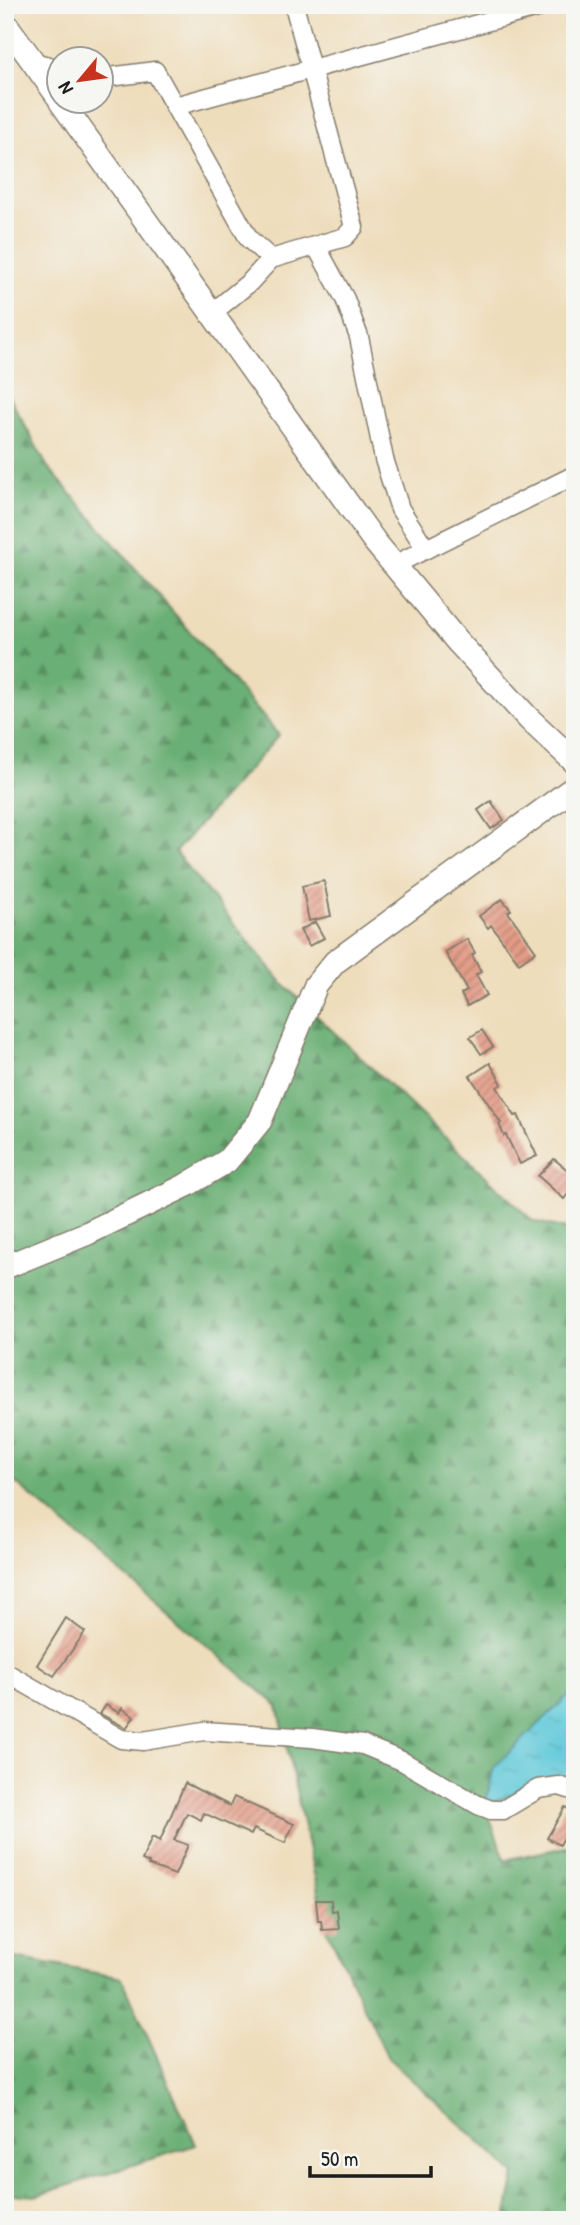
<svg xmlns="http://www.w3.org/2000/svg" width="580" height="2225" viewBox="0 0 580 2225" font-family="'Patrick Hand',sans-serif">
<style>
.forest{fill:url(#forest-firs);stroke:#436648;stroke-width:2}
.water{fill:url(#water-ripples);stroke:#3e727a;stroke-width:2}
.building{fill:url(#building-hatch)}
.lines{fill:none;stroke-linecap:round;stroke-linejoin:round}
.minor-casing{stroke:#857c6c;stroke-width:21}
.tertiary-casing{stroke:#857c6c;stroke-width:26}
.minor{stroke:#fff;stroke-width:18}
.tertiary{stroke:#fff;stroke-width:23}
</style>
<defs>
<pattern id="forest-firs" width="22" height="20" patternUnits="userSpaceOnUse" patternTransform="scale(1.75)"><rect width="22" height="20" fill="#6aaf74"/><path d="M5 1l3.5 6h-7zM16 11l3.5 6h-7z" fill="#568e5e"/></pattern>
<pattern id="water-ripples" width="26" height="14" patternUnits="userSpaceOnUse" patternTransform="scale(1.75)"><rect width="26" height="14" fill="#5fc9d9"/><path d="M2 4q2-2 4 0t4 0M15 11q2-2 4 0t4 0" fill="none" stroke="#52acba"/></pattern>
<pattern id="building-hatch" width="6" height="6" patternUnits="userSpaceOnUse" patternTransform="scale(1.75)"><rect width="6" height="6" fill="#e39b86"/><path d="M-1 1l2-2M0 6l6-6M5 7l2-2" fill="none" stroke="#b77e6d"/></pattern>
</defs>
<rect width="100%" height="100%" fill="#f6f6f2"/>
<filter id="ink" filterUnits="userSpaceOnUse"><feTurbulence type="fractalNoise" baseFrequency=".0143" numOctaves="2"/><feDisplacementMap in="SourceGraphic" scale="14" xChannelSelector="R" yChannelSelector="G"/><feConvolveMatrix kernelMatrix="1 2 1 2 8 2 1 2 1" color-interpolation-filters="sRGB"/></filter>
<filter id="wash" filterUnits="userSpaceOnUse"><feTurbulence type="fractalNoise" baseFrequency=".00686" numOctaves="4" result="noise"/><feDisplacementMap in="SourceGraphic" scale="28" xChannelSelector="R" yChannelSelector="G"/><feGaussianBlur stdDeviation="1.57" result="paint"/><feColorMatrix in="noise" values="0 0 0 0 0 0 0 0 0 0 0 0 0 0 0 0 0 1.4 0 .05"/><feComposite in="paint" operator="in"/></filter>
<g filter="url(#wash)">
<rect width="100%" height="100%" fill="#edb"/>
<g class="forest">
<path d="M5 389 47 466 279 735 175 852 283 984 533 1221 575 1231V1691L485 1805 505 1860 575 1845V2220H506L515 2174 388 2058 325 1925 278 1706 5 1474Z"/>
<path d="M5 1956 122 1978 196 2145 35 2196 5 2193Z"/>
</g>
<path class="water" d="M575 1689V1789L530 1783 509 1796 485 1805 494 1767Z"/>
<g id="blocks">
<g class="building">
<path d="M491 801 504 820 491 829 478 810Z"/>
<path d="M324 881 331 916 309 921 302 886Z"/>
<path d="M502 899 511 910 508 912 536 951 519 963 491 925 488 928 479 916Z"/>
<path d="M315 922 324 938 309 946 300 930Z"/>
<path d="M467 939 475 953 472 955 481 972 476 975 487 995 467 1006 461 994 467 991 445 952Z"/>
<path d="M482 1030 493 1047 481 1054 470 1037Z"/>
<path d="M490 1063 502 1084 497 1087 515 1116 518 1115 537 1156 520 1164 506 1135 504 1136 499 1124 501 1123 470 1076Z"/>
<path d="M554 1159 575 1176V1200L568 1194 564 1199 538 1176Z"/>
<path d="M66 1618 85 1632 54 1676 37 1665Z"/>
<path d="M106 1705 119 1713 122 1708 134 1717 126 1728 100 1714Z"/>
<path d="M185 1783 230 1806 234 1797 294 1824 285 1843 254 1829 251 1835 204 1813 201 1820 187 1813 174 1840 188 1845 175 1875 148 1865 149 1863 142 1860 152 1837 160 1841Z"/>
<path d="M565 1807 575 1812V1817L560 1845 547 1838Z"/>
<path d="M316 1900H331L332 1911 337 1910 339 1929 322 1930 321 1921H318Z"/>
</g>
</g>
</g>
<g filter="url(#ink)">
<use href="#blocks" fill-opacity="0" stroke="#857c6c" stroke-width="2"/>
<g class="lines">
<defs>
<g id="minor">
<path d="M33 62 60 69"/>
<path d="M102 78 155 71 249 239 271 259"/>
<path d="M175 106 548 5"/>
<path d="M316 246 345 299 359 337 384 459 400 509 426 549"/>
<path d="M212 313 250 282 271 259 345 237 354 227 294 5"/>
<path d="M394 565 575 475"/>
<path d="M5 1672 121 1739 143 1741 204 1731 312 1738 363 1745 402 1761 478 1805 491 1810H503L538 1789 559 1786 575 1791"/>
</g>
<g id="tertiary">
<path d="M5 23 60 99"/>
<path d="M61 102 375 542 457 641 529 719 575 762"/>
<path d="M5 1267 88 1233 185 1186 227 1161 260 1121 316 985 335 962 575 787"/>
</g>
</defs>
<use href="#minor" class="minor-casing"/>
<use href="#tertiary" class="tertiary-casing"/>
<use href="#minor" class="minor"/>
<use href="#tertiary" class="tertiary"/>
</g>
</g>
<rect width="580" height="2225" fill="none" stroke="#f6f6f2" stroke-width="28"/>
<g transform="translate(80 80) rotate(241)"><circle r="33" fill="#f6f6f2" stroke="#9f9f9c" stroke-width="2"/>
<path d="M0-5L12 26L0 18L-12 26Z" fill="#c8321e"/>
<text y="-10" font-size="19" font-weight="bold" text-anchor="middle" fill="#1c1c1c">N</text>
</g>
<path d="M310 2166v10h121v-10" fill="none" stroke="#1c1c1c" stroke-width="3.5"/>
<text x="321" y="2166" font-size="21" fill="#1c1c1c" stroke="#f6f6f2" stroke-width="5" paint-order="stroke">50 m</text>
</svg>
